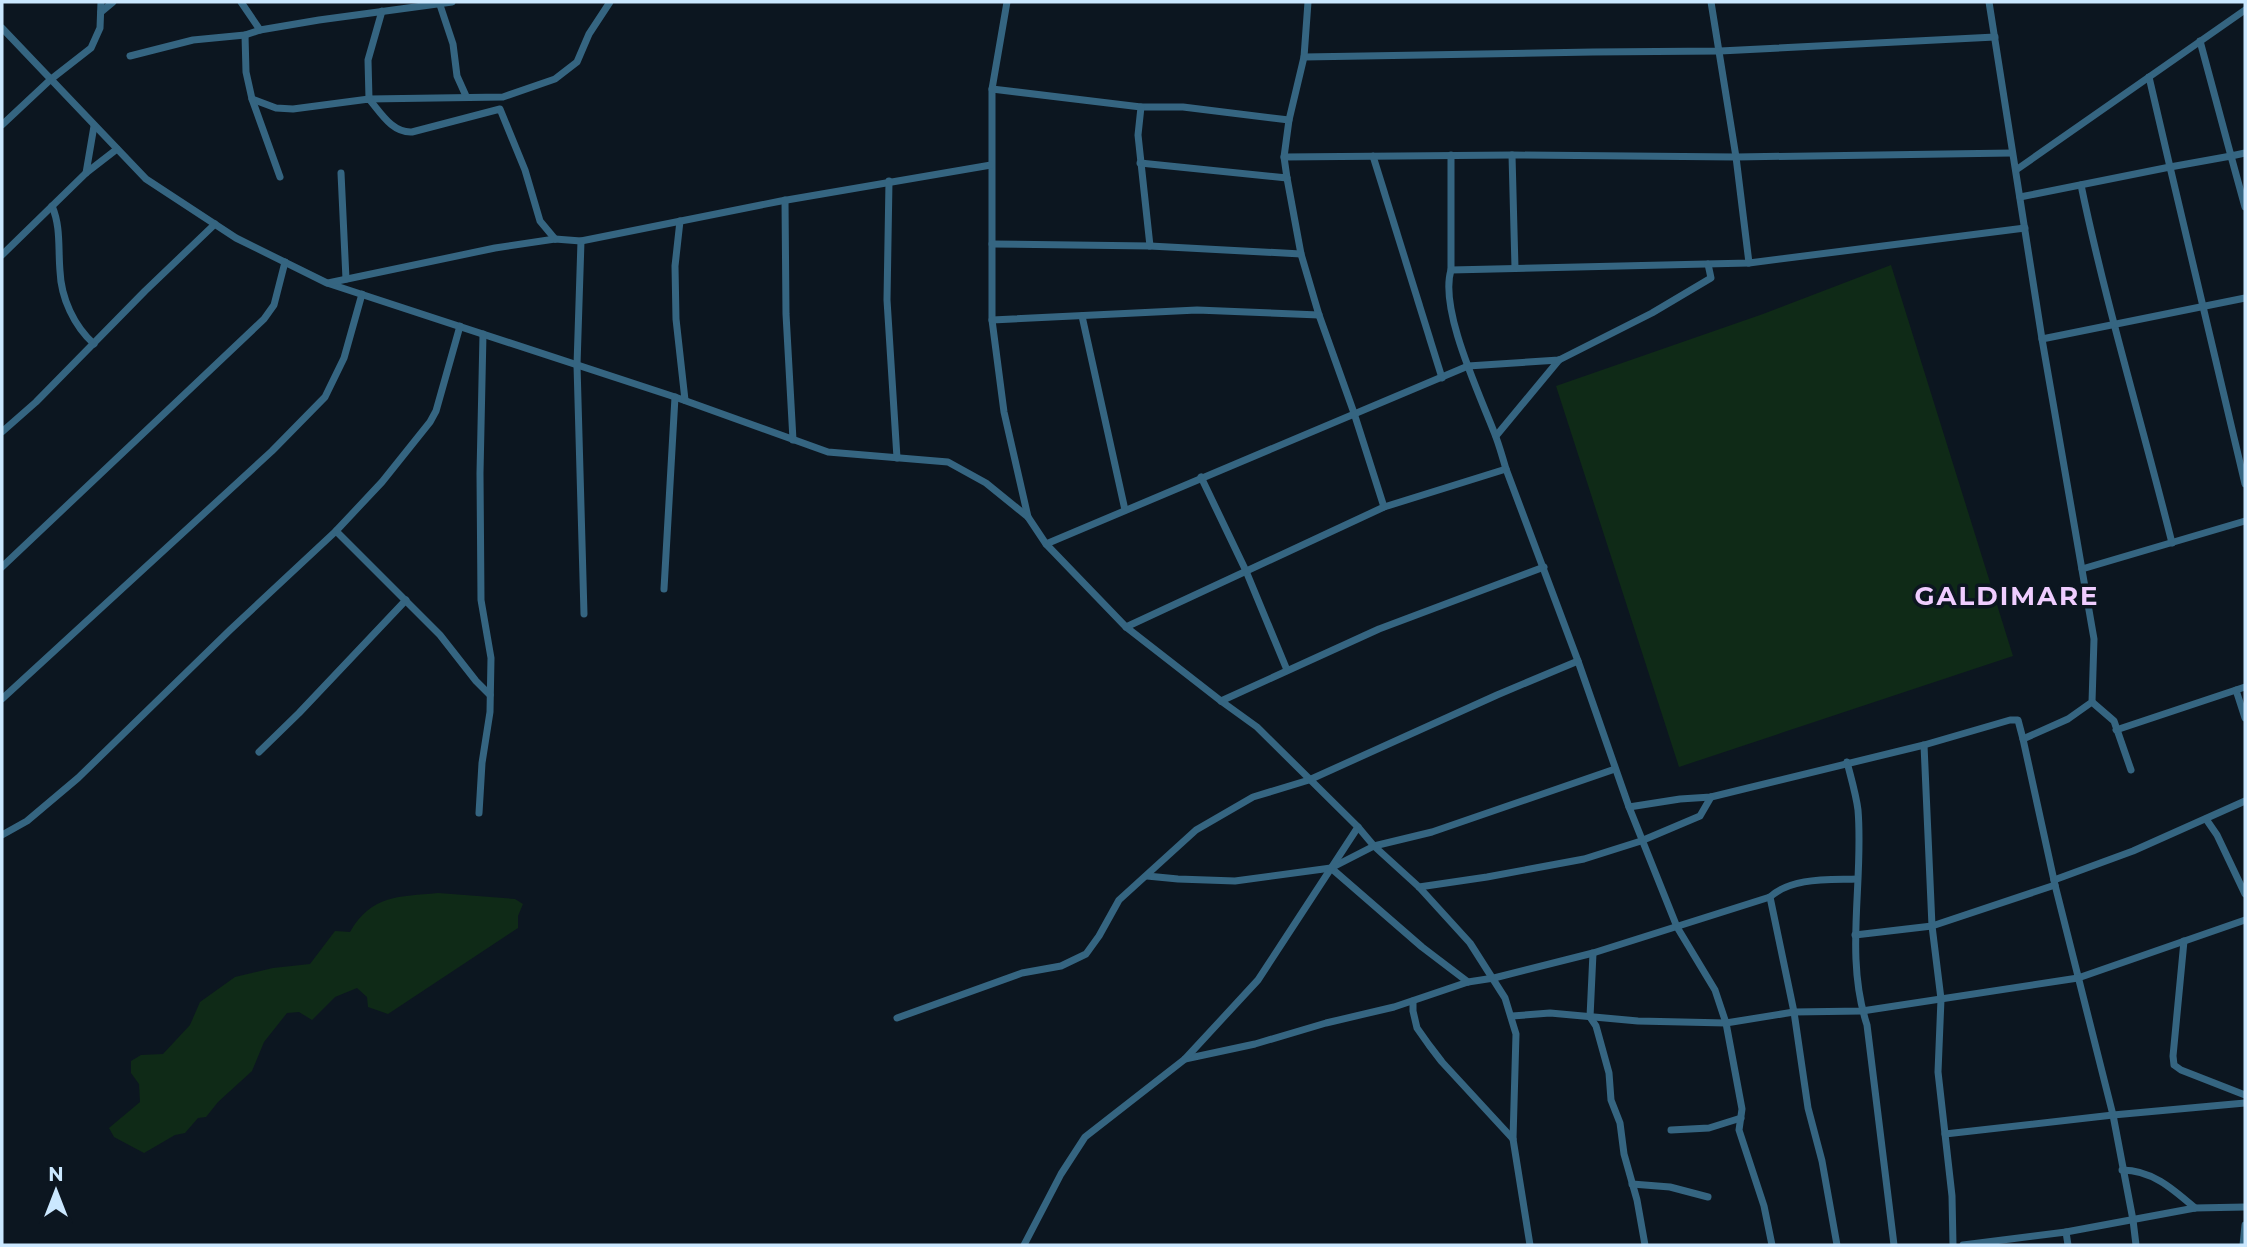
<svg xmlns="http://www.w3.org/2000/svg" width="2247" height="1247" viewBox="0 0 2247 1247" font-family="Montserrat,sans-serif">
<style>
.green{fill:#0f2a17}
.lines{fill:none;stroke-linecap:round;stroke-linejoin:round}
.minor{stroke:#356581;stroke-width:7}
.labels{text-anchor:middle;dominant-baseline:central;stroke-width:7;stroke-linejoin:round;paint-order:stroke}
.district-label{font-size:26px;font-weight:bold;letter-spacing:2px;fill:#f0cdff;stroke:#0c1620}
</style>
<rect width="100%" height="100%" fill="#0c1620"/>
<g class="green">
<path d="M1891 265 2013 656 1679 767 1556 386 1763 314Z"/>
<path d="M438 893 515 899 523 904 518 916V928L388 1014 368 1007 367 997 357 988 335 997 312 1020 299 1012 287 1013 264 1042 252 1071 218 1102 206 1117 198 1118 185 1133 175 1135 144 1153 114 1137 109 1128 140 1102 139 1084 131 1073V1061L141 1055 163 1054 190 1025 200 1002 235 977 273 968 310 964 335 931 350 932C372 894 399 897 438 893Z"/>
</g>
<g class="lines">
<g class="minor">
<path d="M241 2 260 30"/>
<path d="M439 2 453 44 457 76 466 96"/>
<path d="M1007 2 992 89V320L1004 412 1028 517"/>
<path d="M1308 2 1304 57 1289 120 1284 157 1287 178 1301 254 1319 315 1354 413 1384 507"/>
<path d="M1711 2 1736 157 1749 263"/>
<path d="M1989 2 2042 339 2094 639 2092 702 2068 719 2023 739 2055 885 2113 1115 2133 1220 2136 1245"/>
<path d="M382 11 368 60 369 99 503 97 555 79 577 62 589 34 610 2"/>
<path d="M101 12 113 2"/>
<path d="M2 28 146 179 236 238 327 283 675 397 828 452 948 462 986 483 1028 517 1046 544 1126 627 1221 701 1257 727 1358 827 1374 846 1419 887 1470 943 1505 998 1516 1034 1513 1139 1530 1245"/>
<path d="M245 35 246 72 252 99 276 108 293 109 369 99C381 113 392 133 412 132L500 109 525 170 540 221 555 239"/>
<path d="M2200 41 2231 156 2245 153"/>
<path d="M130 56 193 40 245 35 260 30 319 20 452 2"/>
<path d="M1304 57 1593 52 1720 51 1995 37"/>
<path d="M2149 77 2170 167 2231 156 2245 207"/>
<path d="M992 89 1141 107H1183L1289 120"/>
<path d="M252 99 280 177"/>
<path d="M1141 107 1138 135 1150 246"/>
<path d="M2 125 50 80 91 48 100 28 101 2"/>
<path d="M1451 155V270C1439 309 1479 393 1494 432 1499 444 1502 456 1506 469L1578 661 1629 807 1680 799 1711 797 1924 745 2010 720H2018L2023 739"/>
<path d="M1512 155 1515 268"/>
<path d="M1373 156 1442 378"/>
<path d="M1284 157 1512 155 1736 157 2012 153"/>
<path d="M1140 163 1287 178"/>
<path d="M2016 170 2245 10"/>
<path d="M86 173 94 126"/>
<path d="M341 173 346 279"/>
<path d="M889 181 887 300 897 458"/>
<path d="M2081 185C2106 305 2142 423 2172 543"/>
<path d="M2020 197 2170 167 2245 484"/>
<path d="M785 200 786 314 793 440"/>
<path d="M52 206C61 227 58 248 60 271 61 298 74 326 94 344"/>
<path d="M680 221 675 266 676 319 685 400"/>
<path d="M581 241 577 365 584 614"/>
<path d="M992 244 1150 246 1301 254"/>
<path d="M2 255 86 173 117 149"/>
<path d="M1451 270 1749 263 2025 228"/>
<path d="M328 283 495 248 555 239 581 241 781 201 991 165"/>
<path d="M1082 316 1125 510"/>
<path d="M992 320 1197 310 1319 315"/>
<path d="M2042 339 2245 298"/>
<path d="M2 432 36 402 145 291 215 224"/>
<path d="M1496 436 1559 360"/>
<path d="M1201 477 1246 571 1287 670"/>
<path d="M336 531 440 635 476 681 490 695"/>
<path d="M1046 544 1468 366 1559 360 1652 313 1711 278 1708 264"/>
<path d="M2 567 264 319 274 305 285 262"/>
<path d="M2082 569 2245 521"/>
<path d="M664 589 675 397"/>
<path d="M1126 627 1384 507 1506 469"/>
<path d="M2236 690 2245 718"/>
<path d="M2 699 272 451 325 397 344 358 362 294"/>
<path d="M1221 701 1379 629 1544 567"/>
<path d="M2092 702 2114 721 2131 770"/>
<path d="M2116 730 2245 687"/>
<path d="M1924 745 1932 926 1941 999 1938 1072 1952 1196 1953 1245"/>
<path d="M259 752 299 713 406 600"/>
<path d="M1847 762C1851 778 1856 794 1858 810 1864 882 1844 955 1867 1025L1894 1245"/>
<path d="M1629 807 1677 927 1715 990 1726 1023 1742 1109 1739 1130 1764 1206 1772 1245"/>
<path d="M479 813 482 763 490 712 491 658 481 600 480 473 483 334"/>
<path d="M2206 819 2217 835 2245 894"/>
<path d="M2 835 27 821 78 778 230 630 336 531 382 482 430 422 436 411 460 326"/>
<path d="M1331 868 1422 947 1468 982"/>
<path d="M1147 876 1178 879 1235 881 1331 868 1374 846 1432 832 1615 769"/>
<path d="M2054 880 2133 851 2245 801"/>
<path d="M1419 887 1487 877 1584 859 1641 841 1700 816 1711 797"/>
<path d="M1770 897 1794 1012 1808 1108 1822 1161 1837 1245"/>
<path d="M1855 935 1932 926 2055 885"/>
<path d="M2184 941 2173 1056 2174 1065 2181 1070 2245 1095"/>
<path d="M1593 953 1590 1017 1596 1026 1609 1073 1611 1100 1620 1123 1624 1154 1637 1200 1645 1245"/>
<path d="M1413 1001V1011L1417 1028 1429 1045 1442 1062 1513 1139"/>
<path d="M1512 1016 1550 1013 1638 1021 1726 1023 1794 1012 1862 1011 2078 978 2245 920"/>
<path d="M897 1018 1022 973 1061 966 1086 954 1099 936 1119 900 1196 830 1253 797 1309 780 1497 695 1578 661"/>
<path d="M1185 1059 1255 1044 1326 1023 1394 1007 1468 982 1494 978 1593 953 1770 897C1792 877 1829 880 1857 879"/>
<path d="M1671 1130 1709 1128 1741 1118"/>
<path d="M1945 1134 2113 1115 2245 1103"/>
<path d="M2122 1170C2152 1170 2173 1189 2195 1208"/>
<path d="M1632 1184 1670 1187 1708 1197"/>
<path d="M2066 1232 2068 1245"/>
<path d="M1024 1245 1061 1174 1085 1137 1185 1059 1258 980 1358 827"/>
<path d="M1963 1245 2066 1232 2195 1208 2245 1207"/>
<path d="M2243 1245 2245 1225"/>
</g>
</g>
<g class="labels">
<g class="district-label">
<text x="2007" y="596">GALDIMARE</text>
</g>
</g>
<rect width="2247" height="1247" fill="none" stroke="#cbe8ff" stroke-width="7"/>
<g transform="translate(56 1191)" stroke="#0c1620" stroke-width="5" paint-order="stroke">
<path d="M0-5L12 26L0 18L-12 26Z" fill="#cbe8ff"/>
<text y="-10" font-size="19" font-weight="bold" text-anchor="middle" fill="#cbe8ff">N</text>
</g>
</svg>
